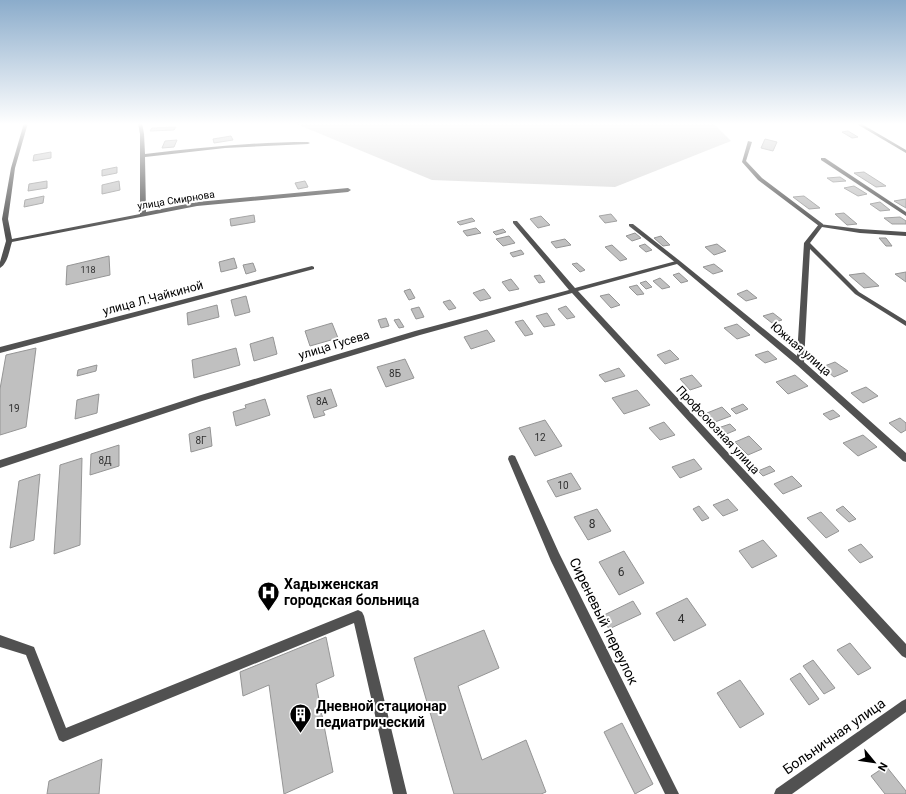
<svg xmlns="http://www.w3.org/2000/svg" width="906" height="794" viewBox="0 0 906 794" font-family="Roboto,sans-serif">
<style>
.green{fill:#d8d8d8}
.building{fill:#c0c0c0;stroke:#959595}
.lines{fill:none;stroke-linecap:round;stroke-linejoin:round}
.service{fill:#515151;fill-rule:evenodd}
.minor{fill:#515151;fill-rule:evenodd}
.labels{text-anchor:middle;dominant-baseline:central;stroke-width:4;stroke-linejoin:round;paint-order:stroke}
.far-number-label{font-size:9px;fill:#303030}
.far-street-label{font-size:10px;fill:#000;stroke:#fff}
.number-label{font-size:10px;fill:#303030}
.street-label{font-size:12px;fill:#000;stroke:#fff}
.near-number-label{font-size:12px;fill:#303030}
.near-poi-label{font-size:14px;font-weight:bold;fill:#000;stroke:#fff;text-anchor:start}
.near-street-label{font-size:14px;fill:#000;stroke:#fff}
</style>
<rect width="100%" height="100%" fill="#fff"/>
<path class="green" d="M294 123H713L731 141 615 187 432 180Z"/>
<g class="building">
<path d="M176 127 174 130 150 131 152 128Z"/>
<path d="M848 131 858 137 852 138 842 132Z"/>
<path d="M231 136 233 140 214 143 213 139Z"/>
<path d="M765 139 777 142 773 151 761 148Z"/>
<path d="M177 140 174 147 162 148 165 141Z"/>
<path d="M51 152V158L33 161 34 155Z"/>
<path d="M117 167V173L102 176V170Z"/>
<path d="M864 172 886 186 876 187 854 173Z"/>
<path d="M840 177 846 181 833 182 827 178Z"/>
<path d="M47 181V188L28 191 29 184Z"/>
<path d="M119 181 120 190 102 194V185Z"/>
<path d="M305 181 308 187 298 189 295 183Z"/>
<path d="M854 186 867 194 858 196 844 188Z"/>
<path d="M44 196 43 203 24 207 25 200Z"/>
<path d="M804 196 820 208 809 209 793 197Z"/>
<path d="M906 199V208L894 201Z"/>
<path d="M880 202 890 210 880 211 870 204Z"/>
<path d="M844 213 857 224 847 225 835 214Z"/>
<path d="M611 214 617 221 605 223 599 216Z"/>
<path d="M254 215 255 222 231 226 230 219Z"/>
<path d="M541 216 550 225 538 228 530 219Z"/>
<path d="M900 217 906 221V224H892L884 218Z"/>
<path d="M472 218 475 221 460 225 457 222Z"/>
<path d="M476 228 481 233 467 236 463 231Z"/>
<path d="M503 229 506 232 496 235 493 232Z"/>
<path d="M635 233 641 238 632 241 626 236Z"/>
<path d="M509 236 515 243 503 246 496 239Z"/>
<path d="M661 236 670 245 663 246 654 238Z"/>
<path d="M879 238H886L892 246H886Z"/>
<path d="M565 239 571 245 556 248 551 242Z"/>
<path d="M645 244 652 250 646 252 639 246Z"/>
<path d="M717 244 726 251 714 255 705 247Z"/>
<path d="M612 245 627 259 620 261 605 247Z"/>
<path d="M521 250 524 254 513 257 510 253Z"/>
<path d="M109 256 110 275 66 285 67 266Z"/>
<path d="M234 258 237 268 221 272 219 262Z"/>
<path d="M253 263 256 271 246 274 243 265Z"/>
<path d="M577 263 585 270 580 272 572 264Z"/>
<path d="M714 264 723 271 713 274 703 267Z"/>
<path d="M906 272V282L895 274Z"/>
<path d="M679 273 688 281 681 283 673 275Z"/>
<path d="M864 273 879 286 864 288 849 275Z"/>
<path d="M540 275 545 282 539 283 534 276Z"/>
<path d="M660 278 670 287 662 289 653 281Z"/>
<path d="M511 279 519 289 509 291 502 282Z"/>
<path d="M646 281 652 287 646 289 640 283Z"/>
<path d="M637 285 644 294 637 295 629 287Z"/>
<path d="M410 289 415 298 409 300 404 291Z"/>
<path d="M484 289 491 298 480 301 473 293Z"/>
<path d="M747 290 757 298 746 301 737 294Z"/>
<path d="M609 294 620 305 611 308 600 296Z"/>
<path d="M246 296 250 312 235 316 231 300Z"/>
<path d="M450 300 456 308 449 310 443 302Z"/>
<path d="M217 305 219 317 188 325 187 313Z"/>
<path d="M566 306 575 317 567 319 558 309Z"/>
<path d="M419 307 424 317 416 319 411 309Z"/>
<path d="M547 313 555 325 544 327 536 316Z"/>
<path d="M773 313 782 320 772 323 763 316Z"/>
<path d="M386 318 389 326 381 328 378 320Z"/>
<path d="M399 319 404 327 399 328 394 320Z"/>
<path d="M523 320 533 334 525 336 515 322Z"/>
<path d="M332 323 338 338 310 346 305 331Z"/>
<path d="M737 324 750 335 737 339 724 328Z"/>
<path d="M487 330 495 341 471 349 464 337Z"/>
<path d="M273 337 277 354 254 361 250 344Z"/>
<path d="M36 348 26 427 0 435V389L6 355Z"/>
<path d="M236 348 240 365 194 378 192 360Z"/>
<path d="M670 350 679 359 665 364 657 355Z"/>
<path d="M768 351 777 359 765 363 755 355Z"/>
<path d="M405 359 414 378 386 387 377 367Z"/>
<path d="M835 362 848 371 834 377 822 367Z"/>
<path d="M97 365 96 371 77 376 78 370Z"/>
<path d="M619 368 625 376 605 382 599 375Z"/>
<path d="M692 375 702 386 690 390 680 379Z"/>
<path d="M795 375 808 386 788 394 776 382Z"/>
<path d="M866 387 878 396 863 403 851 393Z"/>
<path d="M331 389 337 406 323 411 325 415 314 418 307 396Z"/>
<path d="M637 390 650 405 624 414 612 398Z"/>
<path d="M99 394 97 413 75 419 77 400Z"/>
<path d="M265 399 270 415 236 426 233 412 246 408 245 405Z"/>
<path d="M743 404 748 409 736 414 731 409Z"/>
<path d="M722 407 731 416 715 422 707 413Z"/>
<path d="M833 410 840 416 830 420 823 414Z"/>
<path d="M900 418 906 423V430L901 433 889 423Z"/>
<path d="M545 420 562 446 535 456 519 428Z"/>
<path d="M664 422 675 435 660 440 649 428Z"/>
<path d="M730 424 736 430 724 435 718 428Z"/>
<path d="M210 427 212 446 191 452 189 434Z"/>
<path d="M863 435 877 447 858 456 843 443Z"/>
<path d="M749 436 762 449 748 455 735 442Z"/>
<path d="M119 445V466L90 475 91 454Z"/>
<path d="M82 458 80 545 54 554 60 465Z"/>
<path d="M694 459 702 469 680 478 672 467Z"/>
<path d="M770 466 775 471 763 476 758 471Z"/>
<path d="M571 473 581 489 556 497 547 481Z"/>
<path d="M40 474 34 540 10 548 19 481Z"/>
<path d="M792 476 802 486 783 494 774 484Z"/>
<path d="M728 499 738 510 723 516 713 505Z"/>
<path d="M699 506 709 518 702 521 693 509Z"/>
<path d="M843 506 856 519 849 522 836 510Z"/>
<path d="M597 509 611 531 588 540 574 517Z"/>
<path d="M821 512 839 531 826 538 807 518Z"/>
<path d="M763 540 777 556 752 568 739 551Z"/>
<path d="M861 544 873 557 860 563 848 550Z"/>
<path d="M624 551 644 583 619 595 599 562Z"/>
<path d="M687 598 706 625 674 641 656 613Z"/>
<path d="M633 601 641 614 609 629 602 616Z"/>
<path d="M484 630 499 668 458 686 482 760 526 740 546 792 541 794H454L414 658Z"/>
<path d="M326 637 334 676 316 684 333 772 284 794 269 685 243 696 240 672Z"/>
<path d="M850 643 871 668 858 675 837 650Z"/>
<path d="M813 660 835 688 824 694 803 666Z"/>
<path d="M800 673 819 699 809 705 790 679Z"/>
<path d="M740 680 764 714 740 728 717 693Z"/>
<path d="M622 723 653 784 635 794 604 732Z"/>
<path d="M102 759 99 794H47L49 781Z"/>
<path d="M886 766 906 791V794H885L871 776Z"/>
</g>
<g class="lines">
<g class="service">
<path d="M748 141 752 142 746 161 762 178 823 224V226H819L758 180 742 162Z"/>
<path d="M629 224H633L680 261V263H676L629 226Z"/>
<path d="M358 610 362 612 364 616 407 794H393L354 623 63 742 59 740 26 655 0 647V635L34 647 66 728Z"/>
</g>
<g class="minor">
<path d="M24 123H28L15 168 8 219 12 239 140 214V134L138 123H142L144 134 145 154C199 148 253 142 308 142L310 143 308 144 225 148 145 157 146 212 197 202 348 188 351 190 348 192 197 206 12 242C9 251 8 263 0 268V262L6 241 2 219 11 168Z"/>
<path d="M855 123H860L906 150V153Z"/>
<path d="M821 158H825L906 212V216L821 160Z"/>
<path d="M513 221H517L575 288 676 261H680L797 356 804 243 819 224 860 229 906 232V236L860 233 822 227 810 243 859 292 906 321V326L855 294 810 249 804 362 906 453V462L903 461 797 365 677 264 578 291 906 644V658L902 656 572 293 420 335 202 401 0 468V460L201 395 415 331 569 290 513 223Z"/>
<path d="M312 266 314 267V269L0 353V347Z"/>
<path d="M512 455 515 456 559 553 679 794H665L551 561 508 459 509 456Z"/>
<path d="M906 699V712L792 794H774L776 789 902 701Z"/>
</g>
</g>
<linearGradient id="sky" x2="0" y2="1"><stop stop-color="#8baccb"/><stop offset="0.53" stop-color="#fff"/><stop offset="1" stop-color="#fff" stop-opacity="0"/></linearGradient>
<rect width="906" height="234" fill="url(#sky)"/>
<defs>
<symbol id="hospital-pin" viewBox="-11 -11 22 30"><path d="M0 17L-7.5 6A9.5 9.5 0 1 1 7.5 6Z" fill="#000" stroke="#fff"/><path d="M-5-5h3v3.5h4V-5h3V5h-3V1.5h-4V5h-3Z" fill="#fff"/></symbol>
<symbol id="building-pin" viewBox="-11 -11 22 30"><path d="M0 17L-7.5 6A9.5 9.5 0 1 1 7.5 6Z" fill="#000" stroke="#fff"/><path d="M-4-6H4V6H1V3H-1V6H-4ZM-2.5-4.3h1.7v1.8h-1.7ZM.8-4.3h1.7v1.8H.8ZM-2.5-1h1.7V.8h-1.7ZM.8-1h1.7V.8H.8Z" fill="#fff"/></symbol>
</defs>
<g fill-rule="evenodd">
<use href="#hospital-pin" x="256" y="580" width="25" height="34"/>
<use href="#building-pin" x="288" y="702" width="25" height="34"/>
</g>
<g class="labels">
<g class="far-number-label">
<text x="88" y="270">118</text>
</g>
<g class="far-street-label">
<text transform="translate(176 200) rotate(-9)">улица Смирнова</text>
</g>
<g class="number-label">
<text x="395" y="373">8Б</text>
<text x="322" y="401">8А</text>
<text x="14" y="408">19</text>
<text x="540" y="437">12</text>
<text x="201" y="440">8Г</text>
<text x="105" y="460">8Д</text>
<text x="563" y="485">10</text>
</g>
<g class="street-label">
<text transform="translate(153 298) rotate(-15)">улица Л.Чайкиной</text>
<text transform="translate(334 345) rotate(-17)">улица Гусева</text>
<text transform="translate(801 349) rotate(41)">Южная улица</text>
<text transform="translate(718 430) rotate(47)">Профсоюзная улица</text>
</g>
<g class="near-number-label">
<text x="592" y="524">8</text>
<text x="621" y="572">6</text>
<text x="681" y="619">4</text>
</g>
<g class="near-poi-label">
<text x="284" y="584">Хадыженская<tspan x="284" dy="16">городская больница</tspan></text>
<text x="316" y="706">Дневной стационар<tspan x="316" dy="16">педиатрический</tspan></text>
</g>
<g class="near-street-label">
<text transform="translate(604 621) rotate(64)">Сиреневый переулок</text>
<text transform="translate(834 736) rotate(-35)">Больничная улица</text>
</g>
</g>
<g transform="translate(874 762) rotate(119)" stroke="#ffffff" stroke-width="3" paint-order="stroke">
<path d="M0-3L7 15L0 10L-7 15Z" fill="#000000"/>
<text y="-6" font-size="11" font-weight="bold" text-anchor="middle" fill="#000000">N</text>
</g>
</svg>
